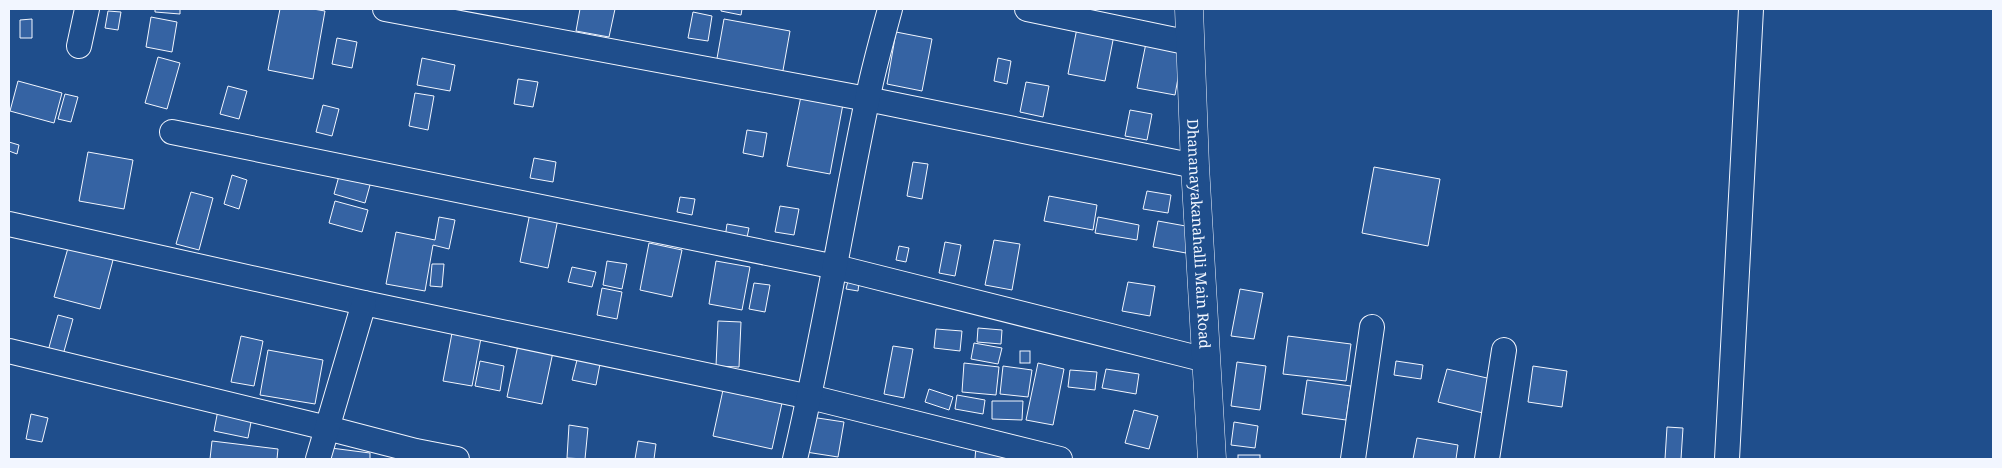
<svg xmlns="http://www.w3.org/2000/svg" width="2002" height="468" viewBox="0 0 2002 468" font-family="'Noto Serif',serif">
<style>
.building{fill:#3563a3;stroke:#f2f6ff}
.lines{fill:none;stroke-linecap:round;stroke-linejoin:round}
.street-casing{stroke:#f2f6ff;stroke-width:26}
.secondary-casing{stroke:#f2f6ff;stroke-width:29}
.street{stroke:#1f4e8c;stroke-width:24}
.secondary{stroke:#1f4e8c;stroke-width:28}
.labels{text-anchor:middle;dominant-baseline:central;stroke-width:4;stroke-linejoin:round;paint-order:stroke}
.street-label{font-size:15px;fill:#f2f6ff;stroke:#1f4e8c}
</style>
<rect width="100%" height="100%" fill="#1f4e8c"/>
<g class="building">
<path d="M155 9H180V14L155 12Z"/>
<path d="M280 9H313L325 11 313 79 268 70Z"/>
<path d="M580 9H615L609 37 576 31Z"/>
<path d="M721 9H742L741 15 721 11Z"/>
<path d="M108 11 121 12 118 30 105 28Z"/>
<path d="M693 12 712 16 708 41 688 38Z"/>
<path d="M151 17 177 22 172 52 146 47Z"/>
<path d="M32 19V38H20V20Z"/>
<path d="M724 19 790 31 782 76 716 64Z"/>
<path d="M1078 23 1115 30 1105 81 1068 74Z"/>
<path d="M896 32 932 39 922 91 887 84Z"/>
<path d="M337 38 357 42 352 68 332 64Z"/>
<path d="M1146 43 1183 50 1175 95 1137 88Z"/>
<path d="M158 57 180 63 167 109 145 103Z"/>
<path d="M422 58 455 65 450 91 417 85Z"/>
<path d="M998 58 1011 61 1007 84 994 81Z"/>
<path d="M518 79 538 82 533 107 514 104Z"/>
<path d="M18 81 62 93 54 123 10 111Z"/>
<path d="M1026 82 1049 86 1043 117 1020 112Z"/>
<path d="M228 86 247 91 239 119 220 114Z"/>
<path d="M415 93 434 96 428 130 409 126Z"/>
<path d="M65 94 78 97 71 122 58 119Z"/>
<path d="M801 96 843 104 830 174 787 166Z"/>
<path d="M323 105 339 109 332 136 316 132Z"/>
<path d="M1130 110 1152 114 1147 140 1125 136Z"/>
<path d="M747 130 767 133 763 157 743 153Z"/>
<path d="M9 142 19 145 17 154 9 151Z"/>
<path d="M88 152 133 160 124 209 79 201Z"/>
<path d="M534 158 556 162 553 182 530 178Z"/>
<path d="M913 162 928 164 922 199 907 196Z"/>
<path d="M1374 167 1440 179 1428 246 1362 233Z"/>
<path d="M232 175 247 180 239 209 224 204Z"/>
<path d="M339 176 370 185 365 203 334 194Z"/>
<path d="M1147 191 1171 195 1168 213 1143 209Z"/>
<path d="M191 192 213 198 199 250 176 244Z"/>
<path d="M1049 196 1097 205 1093 230 1044 221Z"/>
<path d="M680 197 695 199 692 215 677 212Z"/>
<path d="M335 201 368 210 362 232 329 223Z"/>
<path d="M780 206 799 209 794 235 775 232Z"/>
<path d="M530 213 558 219 548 268 520 262Z"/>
<path d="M439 217 455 220 449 249 433 245 425 291 386 284 396 232 435 240Z"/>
<path d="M1098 217 1139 225 1137 240 1095 233Z"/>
<path d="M1158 221 1191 227 1186 253 1153 247Z"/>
<path d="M727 224 749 228 746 242 725 238Z"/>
<path d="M994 240 1020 244 1012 290 985 285Z"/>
<path d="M945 242 961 245 955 276 939 273Z"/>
<path d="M649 243 682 250 672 297 640 290Z"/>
<path d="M899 246 909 248 906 262 896 260Z"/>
<path d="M68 248 113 260 100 309 54 297Z"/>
<path d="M607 261 627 264 622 289 603 285Z"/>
<path d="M716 261 750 267 742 310 709 304Z"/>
<path d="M432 264H444L442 287 430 286Z"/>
<path d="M572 267 596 272 592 287 568 282Z"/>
<path d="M848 281 859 283 858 291 846 289Z"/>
<path d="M1128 282 1155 286 1150 316 1122 311Z"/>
<path d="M754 283 770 285 765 312 749 309Z"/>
<path d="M602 288 622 292 617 319 597 315Z"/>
<path d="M1240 289 1263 293 1254 339 1231 336Z"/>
<path d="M58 315 73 319 63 355 48 351Z"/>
<path d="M718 321 741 322 739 367 716 366Z"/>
<path d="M978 328 1002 330 1001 344 977 342Z"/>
<path d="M936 329 962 331 960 351 934 348Z"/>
<path d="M452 333 481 338 472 386 443 381Z"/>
<path d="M241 336 263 341 254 386 231 382Z"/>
<path d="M1288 336 1351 344 1346 381 1283 374Z"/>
<path d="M974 343 1002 348 998 364 971 359Z"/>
<path d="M518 345 553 352 542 404 507 397Z"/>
<path d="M893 346 913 349 904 398 884 394Z"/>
<path d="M268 350 323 360 315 404 260 395Z"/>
<rect x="1020" y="351" width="10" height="12"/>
<path d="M577 360 600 364 596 385 572 380Z"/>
<path d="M480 361 504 366 500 391 475 386Z"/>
<path d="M1396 361 1423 365 1421 379 1394 375Z"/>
<path d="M1237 362 1266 366 1260 410 1231 406Z"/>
<path d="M964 363 999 367 996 395 962 392Z"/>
<path d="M1038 363 1064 369 1053 425 1026 420Z"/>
<path d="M1003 366 1032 370 1028 397 1000 394Z"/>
<path d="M1533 366 1567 371 1562 407 1528 402Z"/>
<path d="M1106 369 1139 374 1136 394 1102 388Z"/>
<path d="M1447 369 1496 380 1487 414 1438 402Z"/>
<path d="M1070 370 1097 372 1095 390 1068 387Z"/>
<path d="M1307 380 1351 386 1346 420 1302 414Z"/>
<path d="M929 389 953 397 949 410 925 402Z"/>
<path d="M723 390 782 403 772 449 713 436Z"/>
<path d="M957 395 985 400 983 414 955 409Z"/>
<path d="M992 401H1023L1022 420 992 419Z"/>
<path d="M218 410 252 417 248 438 214 431Z"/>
<path d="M1134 410 1158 416 1149 449 1125 443Z"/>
<path d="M31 414 48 418 42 442 26 439Z"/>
<path d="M811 417 844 422 838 457 806 452Z"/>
<path d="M1234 422 1258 426 1255 448 1231 445Z"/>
<path d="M569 425 588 428 585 459 567 458Z"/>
<path d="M1667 427 1683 428 1681 459H1665Z"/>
<path d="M1417 438 1458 445 1456 459H1413Z"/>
<path d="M212 441 278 449 277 459H210Z"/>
<path d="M638 441 656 444 654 459H635Z"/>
<path d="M976 446 1005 452 1004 459H975Z"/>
<path d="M331 448 370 453V459H329Z"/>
<rect x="1238" y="455" width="22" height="4"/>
</g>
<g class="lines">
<defs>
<g id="street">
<path d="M385 9 867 99 1195 166"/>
<path d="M1027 9 1190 43"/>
<path d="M79 46 87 9"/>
<path d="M172 132 836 267 1206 360"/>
<path d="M9 224 364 303 810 397 1060 459"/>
<path d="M9 351 327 428 416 451 457 459"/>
<path d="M318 459 364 303"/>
<path d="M795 459C823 341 842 220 867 101 873 70 882 39 890 9"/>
<path d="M1353 459 1372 327"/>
<path d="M1487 459 1504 350"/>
<path d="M1727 459 1751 9"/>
</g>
<g id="secondary">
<path id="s1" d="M1189 9 1195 166 1212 459"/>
</g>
</defs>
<use href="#street" class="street-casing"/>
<use href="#secondary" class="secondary-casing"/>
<use href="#street" class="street"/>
<use href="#secondary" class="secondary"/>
</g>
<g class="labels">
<g class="street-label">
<text stroke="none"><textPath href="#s1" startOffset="225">Dhananayakanahalli Main Road</textPath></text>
</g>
</g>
<rect width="2002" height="468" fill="none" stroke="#f2f6ff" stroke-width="20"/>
</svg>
